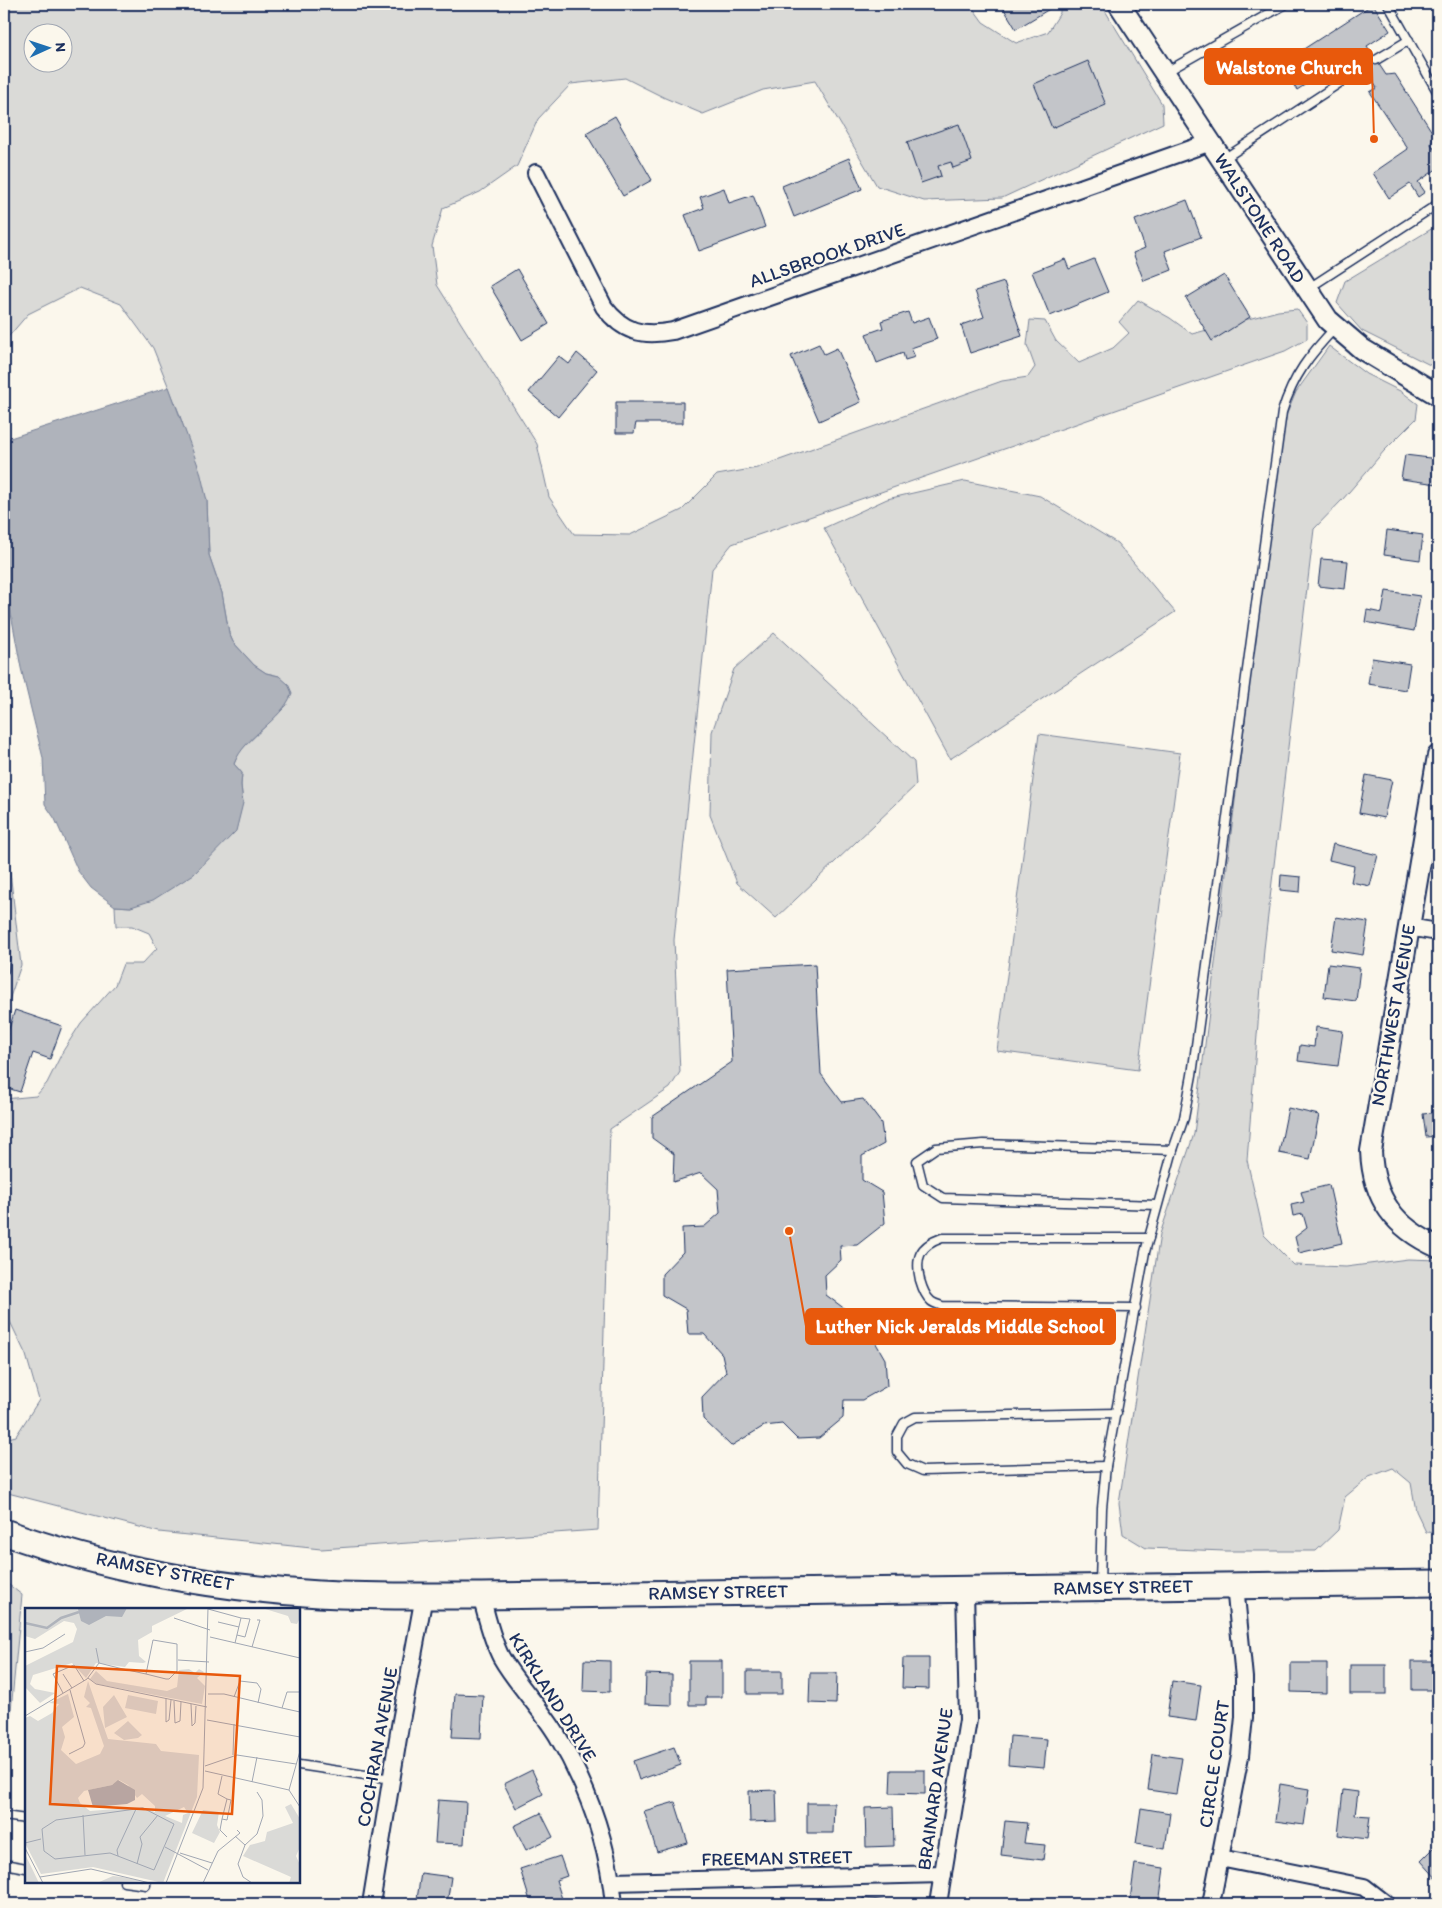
<svg xmlns="http://www.w3.org/2000/svg" width="1442" height="1908" viewBox="0 0 1442 1908" font-family="Itim,sans-serif">
<style>
.green{fill:#dadad7;stroke:#7a849a;fill-rule:evenodd}
.water{fill:#afb3bb;stroke:#747e96}
.building{fill:#c3c5c9;stroke:#1b2f5e}
.lines{fill:none;stroke-linecap:round;stroke-linejoin:round}
.service-casing{stroke:#1b2f5e;stroke-width:11}
.minor-casing{stroke:#1b2f5e;stroke-width:20}
.tertiary-casing{stroke:#1b2f5e;stroke-width:24}
.primary-casing{stroke:#1b2f5e;stroke-width:29}
.service{stroke:#fbf7ec;stroke-width:8}
.minor{stroke:#fbf7ec;stroke-width:16}
.tertiary{stroke:#fbf7ec;stroke-width:20}
.primary{stroke:#fbf7ec;stroke-width:25}
.labels{text-anchor:middle;dominant-baseline:central;stroke-width:4.5;stroke-linejoin:round;paint-order:stroke}
.street-label{font-size:19px;fill:#1b2f5e;stroke:#fbf7ec}
.inset-river{fill:none;stroke:#afb3bb;stroke-width:2.5}
.inset-road{fill:none;stroke:#a1a7b3;stroke-width:1}
.view{fill:#e8590c;fill-opacity:0.15;stroke:#e8590c;stroke-width:2.5}
.inset-edge{fill:none;stroke:#1b2f5e;stroke-width:2.5}
.leader{fill:none;stroke:#e8590c;stroke-width:2}
.callout-dot{fill:#e8590c;stroke:#fbf7ec;stroke-width:2}
.callout{fill:#e8590c;stroke:#e8590c;stroke-width:2}
.callout-label{font-size:20px;text-anchor:middle;font-weight:bold;fill:#fff}
</style>
<rect width="100%" height="100%" fill="#fbf7ec"/>
<filter id="ink" filterUnits="userSpaceOnUse"><feTurbulence type="fractalNoise" baseFrequency=".02" numOctaves="2"/><feDisplacementMap in="SourceGraphic" scale="10" xChannelSelector="R" yChannelSelector="G"/><feConvolveMatrix kernelMatrix="1 2 1 2 8 2 1 2 1" color-interpolation-filters="sRGB"/></filter>
<g filter="url(#ink)">
<g class="green">
<path d="M4 4H970L983 22 1016 43 1048 32 1060 13V4H1101L1162 104 1163 123 1002 198 924 201 877 186 815 81 763 90 703 114 665 98 625 78 571 84 538 119 517 166 480 192 443 208 432 246 437 285 537 444 549 497 574 534 630 535 682 510 717 475 757 468 1002 381 1028 377 1035 367 1027 345 1030 320 1045 321 1056 341 1079 363 1113 348 1129 333 1119 322 1138 300 1170 318 1192 334 1278 311 1297 309 1307 323V339L1285 351 732 544 712 569 674 940 680 1072 670 1088 610 1129 598 1530 321 1549 159 1532 4 1492V1439L16 1436 39 1400 26 1355 4 1309V1099L36 1096 47 1083 63 1051 81 1023 115 985 123 964H142L157 948 149 933 132 926H116L115 906 131 907 243 803 241 785 242 773 234 764 239 752 287 705 279 676 266 673 254 665 233 642 229 633 222 593 209 555 207 501 179 413 153 348 121 304 80 288 28 314 4 342ZM32 32H62V62H32Z"/>
<path d="M1438 225V369L1362 331 1337 303 1345 281Z"/>
<path d="M1329 346 1366 374 1402 392 1418 404 1416 419 1384 451 1343 499 1314 529 1264 949 1247 1160 1264 1235 1294 1265 1346 1267 1408 1259 1438 1260V1533L1426 1532 1416 1511 1411 1483 1393 1468 1369 1477 1345 1497 1338 1530 1316 1551H1225L1146 1548 1123 1534 1119 1503 1160 1234 1194 1134 1281 428 1296 392Z"/>
<path d="M965 481 1040 496 1117 543 1175 612 950 759 824 528 887 499Z"/>
<path d="M774 633 914 762 916 785 776 918 737 883 710 815 712 732 734 669Z"/>
<path d="M1039 734 1180 753 1138 1070 997 1051Z"/>
<path d="M4 821 21 965 4 1015Z"/>
<path d="M4 1581 22 1595 6 1763 4 1764Z"/>
</g>
<path class="water" d="M169 387 200 471 207 501 209 555 222 593 229 633 233 642 254 665 266 673 279 676 288 684 292 693C281 722 245 735 234 764L242 773 241 785 243 803 236 831 194 874 153 900 131 907 115 906 91 888 78 871 55 819 45 804 43 758 21 668 4 576V440Z"/>
<g class="building">
<path d="M1001 4H1046L1051 8 1016 29Z"/>
<path d="M1373 4 1390 31 1367 46 1386 75 1395 74 1434 135 1431 144 1438 155V168L1418 182 1425 192 1418 197 1410 184 1389 198 1373 173 1408 149 1370 92 1377 88 1354 53 1297 90 1283 69 1300 59 1296 54Z"/>
<path d="M1088 61 1106 105 1052 128 1034 84Z"/>
<path d="M615 116 652 180 623 196 586 133Z"/>
<path d="M959 124 972 161 953 168 951 162 938 166 941 176 921 183 907 142Z"/>
<path d="M849 158 862 189 794 217 782 186Z"/>
<path d="M724 188 729 203 753 195 765 227 699 251 685 215 704 208 700 197Z"/>
<path d="M1187 200 1201 237 1165 251 1172 270 1144 281 1133 253 1145 248 1135 220Z"/>
<path d="M1065 259 1069 269 1094 259 1108 292 1050 316 1032 272Z"/>
<path d="M517 269 549 324 522 340 490 286Z"/>
<path d="M1224 275 1250 317 1212 341 1186 298Z"/>
<path d="M1004 282 1022 336 970 353 961 325 984 317 975 291Z"/>
<path d="M908 312 912 323 929 317 937 339 911 348 915 357 905 360 903 353 877 363 866 334 883 328 881 321Z"/>
<path d="M819 344 824 354 837 348 861 402 819 421 791 356Z"/>
<path d="M577 353 597 370 558 417 529 392 559 356 569 364Z"/>
<path d="M616 402H683V423H636L634 433H616Z"/>
<path d="M1405 455 1438 459 1437 484 1401 479Z"/>
<path d="M1387 530 1423 535 1420 560 1384 555Z"/>
<path d="M1321 559 1348 561 1345 589 1318 586Z"/>
<path d="M1386 591 1420 596 1414 631 1365 622 1367 610 1382 613Z"/>
<path d="M1372 658 1410 664 1406 690 1368 684Z"/>
<path d="M1366 775 1392 780 1384 818 1359 813Z"/>
<path d="M1333 844 1378 855 1370 886 1351 882 1354 866 1329 860Z"/>
<path d="M1281 875 1301 877 1300 892 1280 890Z"/>
<path d="M1336 917 1368 922 1363 955 1331 950Z"/>
<path d="M815 964 821 1074 842 1102 863 1099 881 1123 884 1144 862 1156V1180L882 1192 885 1223 857 1245 840 1246 841 1260 825 1275 826 1295 849 1312 848 1332 870 1333 885 1359 887 1386 862 1400H844L843 1418 819 1438 797 1439 782 1424 764 1426 731 1446 703 1419 702 1397 726 1372 722 1354 704 1334H688L686 1309 662 1295V1274L683 1252 682 1228 704 1227 720 1213 718 1189 701 1173 673 1182 674 1154 652 1138V1117L732 1062 727 969Z"/>
<path d="M1328 964 1360 968 1356 1001 1324 997Z"/>
<path d="M15 1010 62 1026 50 1059 33 1053 20 1092 4 1087V1044Z"/>
<path d="M1316 1027 1343 1031 1338 1066 1298 1061 1300 1045 1314 1047Z"/>
<path d="M1288 1108 1319 1115 1310 1159 1279 1153Z"/>
<path d="M1438 1112V1136L1426 1137 1423 1114Z"/>
<path d="M1329 1185 1342 1243 1299 1253 1295 1237 1307 1228 1303 1214 1293 1216 1291 1205 1304 1202 1301 1192Z"/>
<path d="M1435 1478H1438V1517H1437Z"/>
<path d="M903 1658H929V1689L902 1688Z"/>
<path d="M584 1660 610 1661V1692L583 1691Z"/>
<path d="M689 1661H722V1697H706V1705H689Z"/>
<rect x="1412" y="1661" width="26" height="29"/>
<path d="M1291 1663H1327V1693L1291 1692Z"/>
<rect x="1350" y="1665" width="36" height="29"/>
<rect x="747" y="1671" width="35" height="23"/>
<path d="M810 1673H837L836 1704 809 1703Z"/>
<path d="M646 1674 672 1675V1705L645 1704Z"/>
<path d="M1172 1681 1201 1685 1196 1721 1167 1717Z"/>
<path d="M455 1694 483 1695 481 1738 452 1737Z"/>
<path d="M1010 1736 1047 1739 1044 1768 1008 1765Z"/>
<path d="M674 1747 681 1765 639 1780 633 1761Z"/>
<path d="M1153 1754 1182 1758 1176 1794 1148 1790Z"/>
<path d="M532 1770 543 1794 516 1808 504 1784Z"/>
<path d="M891 1770H925V1794L890 1793Z"/>
<path d="M1280 1784 1309 1789 1304 1825 1275 1821Z"/>
<path d="M776 1790 777 1821 750 1822 749 1791Z"/>
<path d="M1343 1790 1358 1792 1355 1815 1370 1816 1367 1839 1338 1835Z"/>
<path d="M438 1800 466 1802 464 1844 435 1843Z"/>
<path d="M675 1802 688 1843 657 1852 644 1811Z"/>
<path d="M807 1803H834L833 1833H807Z"/>
<path d="M893 1807 894 1846 866 1847 865 1808Z"/>
<path d="M1141 1808 1170 1813 1165 1849 1136 1844Z"/>
<path d="M541 1813 553 1837 526 1850 514 1826Z"/>
<path d="M1005 1821 1027 1823 1024 1843 1045 1845 1043 1860 1001 1855Z"/>
<path d="M1438 1844V1880L1421 1861Z"/>
<path d="M560 1856 567 1876 556 1880 563 1902 556 1904H531L520 1869Z"/>
<path d="M1135 1864 1164 1868 1159 1904 1130 1900Z"/>
<path d="M421 1873 451 1877 447 1904 417 1899Z"/>
<path d="M863 1898 912 1904H862Z"/>
</g>
<g class="lines">
<defs>
<g id="service">
<path d="M1388 4 1438 93"/>
<path d="M1376 60 1409 40"/>
<path d="M1166 72 1286 4"/>
<path d="M1222 160 1364 67"/>
<path d="M1309 288 1438 204"/>
<path d="M4 940 5 951 4 970"/>
<path d="M1157 1205 943 1198 923 1185 917 1161 936 1148 983 1144 1173 1150"/>
<path d="M1136 1308 942 1306C939 1305 933 1303 931 1301 926 1297 922 1287 920 1280 915 1258 919 1246 942 1238H1149"/>
<path d="M1106 1466 923 1471 907 1464 897 1452V1436L904 1423 915 1417 1117 1413"/>
<path d="M1100 1584 1102 1508 1106 1466 1145 1252 1173 1150 1184 1118 1192 1075 1282 412C1293 376 1310 354 1336 327"/>
<path d="M299 1765 392 1779"/>
<path d="M4 1816 26 1819"/>
<path d="M4 1864 26 1868"/>
<path d="M124 1882 146 1885V1882"/>
</g>
<g id="minor">
<path d="M536 173 604 307C623 332 642 337 673 331L1211 142"/>
<path d="M1408 927 1438 932"/>
<path d="M481 1596C487 1617 491 1638 501 1657 517 1685 541 1708 557 1735 588 1787 608 1844 614 1904"/>
<path d="M1220 1858 1364 1887 1386 1904"/>
<path d="M612 1882 943 1874"/>
<path d="M371 1904 400 1726 424 1596"/>
<path d="M938 1904 968 1720 965 1589"/>
<path d="M1211 1904 1240 1756 1244 1717V1678L1235 1585"/>
</g>
<g id="tertiary">
<path d="M1119 4 1328 320 1362 349 1438 395"/>
<path d="M1438 756 1371 1151C1373 1199 1395 1228 1438 1247"/>
</g>
<path id="primary" d="M4 1532C102 1568 214 1588 319 1594 373 1597 427 1596 481 1596L1438 1583"/>
</defs>
<use href="#service" class="service-casing"/>
<use href="#minor" class="minor-casing"/>
<use href="#tertiary" class="tertiary-casing"/>
<use href="#primary" class="primary-casing"/>
<use href="#service" class="service"/>
<use href="#minor" class="minor"/>
<use href="#tertiary" class="tertiary"/>
<use href="#primary" class="primary"/>
</g>
</g>
<g class="labels">
<g class="street-label">
<text transform="translate(1260 218) rotate(57)">WALSTONE ROAD</text>
<text transform="translate(827 255) rotate(-19)">ALLSBROOK DRIVE</text>
<text transform="translate(1393 1015) rotate(-80)">NORTHWEST AVENUE</text>
<text transform="translate(165 1571) rotate(11)">RAMSEY STREET</text>
<text transform="translate(1123 1587) rotate(-1)">RAMSEY STREET</text>
<text transform="translate(718 1592) rotate(-1)">RAMSEY STREET</text>
<text transform="translate(553 1697) rotate(58)">KIRKLAND DRIVE</text>
<text transform="translate(377 1747) rotate(-80)">COCHRAN AVENUE</text>
<text transform="translate(1214 1764) rotate(-82)">CIRCLE COURT</text>
<text transform="translate(935 1789) rotate(-82)">BRAINARD AVENUE</text>
<text transform="translate(777 1858) rotate(-1)">FREEMAN STREET</text>
</g>
</g>
<g transform="translate(25 1608)">
<rect width="275" height="275" fill="#fbf7ec"/>
<path d="M0 0H164L127 18V24L113 32 114 48 121 54 118 55 104 54 100 59 71 55 61 70 47 55 8 67 5 76 10 81 30 85 15 95 0 79V58L48 34 52 21 49 15 39 13 10 31 0 28ZM237 0H275V10L272 16 266 15 263 8ZM164 61 170 65 174 61 179 64 172 70 180 78 177 96 72 76 65 71 71 63 82 73 142 83 152 79 154 62ZM63 73 83 131 131 136 136 143 174 147 172 189 138 275 68 259 16 266 0 235V110L5 108 13 113 27 105 34 96 24 95 43 86 49 109 37 119 40 129 36 142 51 156 75 146 79 138 66 100 61 99 65 95 59 89ZM94 172 103 177 112 190 117 186 130 198V204L117 199 65 203 55 195 53 190 59 183 87 177ZM159 199 163 205 158 207 157 215 140 208ZM89 87 102 109 80 120 78 99ZM103 87 133 93 131 106 100 100ZM103 113 117 127 113 130 99 132 89 125ZM266 196 275 211V239L271 248 275 257V275H264L266 269 218 248 225 237 240 233 242 224 268 215 260 199ZM178 202 194 204 192 217 195 224 189 235 167 225ZM0 246 14 275H0ZM88 268 97 269 116 273 72 275Z" fill="#dadad7" fill-rule="evenodd"/>
<path d="M102 0 97 9 81 8 64 17 56 13 53 1ZM93 172 110 182V192L102 196 68 199 63 182 87 177Z" fill="#afb3bb"/>
<path class="inset-river" d="M0 15 22 20 36 10 54 4"/>
<path class="inset-road" d="M183 1 216 10 210 35M149 10 185 22M193 14 214 19M212 27 220 29 225 11 216 10M185 29 275 50M227 39 235 12H232M0 44 18 40 40 26M153 52 184 54M74 55 98 61 121 66 141 71H144L152 63V36L128 32 121 66M38 66 47 80M63 70 71 76 182 99M275 84H262L257 100 275 104M38 85 28 66 49 57 59 73M183 86H199L257 100M209 89 215 73 232 75 236 81 233 95M141 90V114L144 112 146 92M149 93 150 115 155 113 156 94M166 96 167 118 170 115 171 98M0 108 62 71 74 55 71 40M182 112 275 129M44 146 58 139 60 135 45 82M208 147 209 116M180 158 212 147 271 156M180 163 264 182M197 168 193 186 202 191M227 174 232 149M264 182 275 143M264 182 275 199M118 200 149 216 129 262 85 245 30 251 19 243 17 221 31 212ZM58 207 60 247M197 211 202 212 206 192 202 191 197 211 195 222 202 229M210 228 220 237 232 226 238 208 237 192 232 184M0 235 16 231M220 237 213 256 218 269 227 275M140 239 183 262M0 240 18 275M155 245 187 255M93 248 92 242 111 201M112 256 117 236 115 229 133 207M15 269 66 261 125 275M141 275 178 180 183 0M178 275 193 243 215 225 212 222"/>
<path class="view" d="M32 58 215 68 207 206 25 196Z"/>
<rect width="275" height="275" class="inset-edge"/>
</g>
<path class="leader" d="M1374 139L1372 67M789 1231L806 1326"/>
<g class="callout-dot">
<circle cx="1374" cy="139" r="5"/>
<circle cx="789" cy="1231" r="5"/>
</g>
<g class="callout">
<rect x="1205" y="49" width="167" height="35" rx="5"/>
<rect x="806" y="1309" width="309" height="35" rx="5"/>
</g>
<g class="callout-label">
<text x="1289" y="74">Walstone Church</text>
<text x="960" y="1333">Luther Nick Jeralds Middle School</text>
</g>
<rect width="1442" height="1908" fill="none" stroke="#fbf7ec" stroke-width="20"/>
<rect x="10" y="10" width="1422" height="1888" fill="none" stroke="#1b2f5e" stroke-width="2" filter="url(#ink)"/>
<g transform="translate(48 48) rotate(87)"><circle r="24" fill="#fbf7ec" stroke="#a1a7b3"/>
<path d="M0-4L9 19L0 12L-9 19Z" fill="#1f6fb2"/>
<text y="-8" font-size="14" font-weight="bold" text-anchor="middle" fill="#1b2f5e">N</text>
</g>
</svg>
